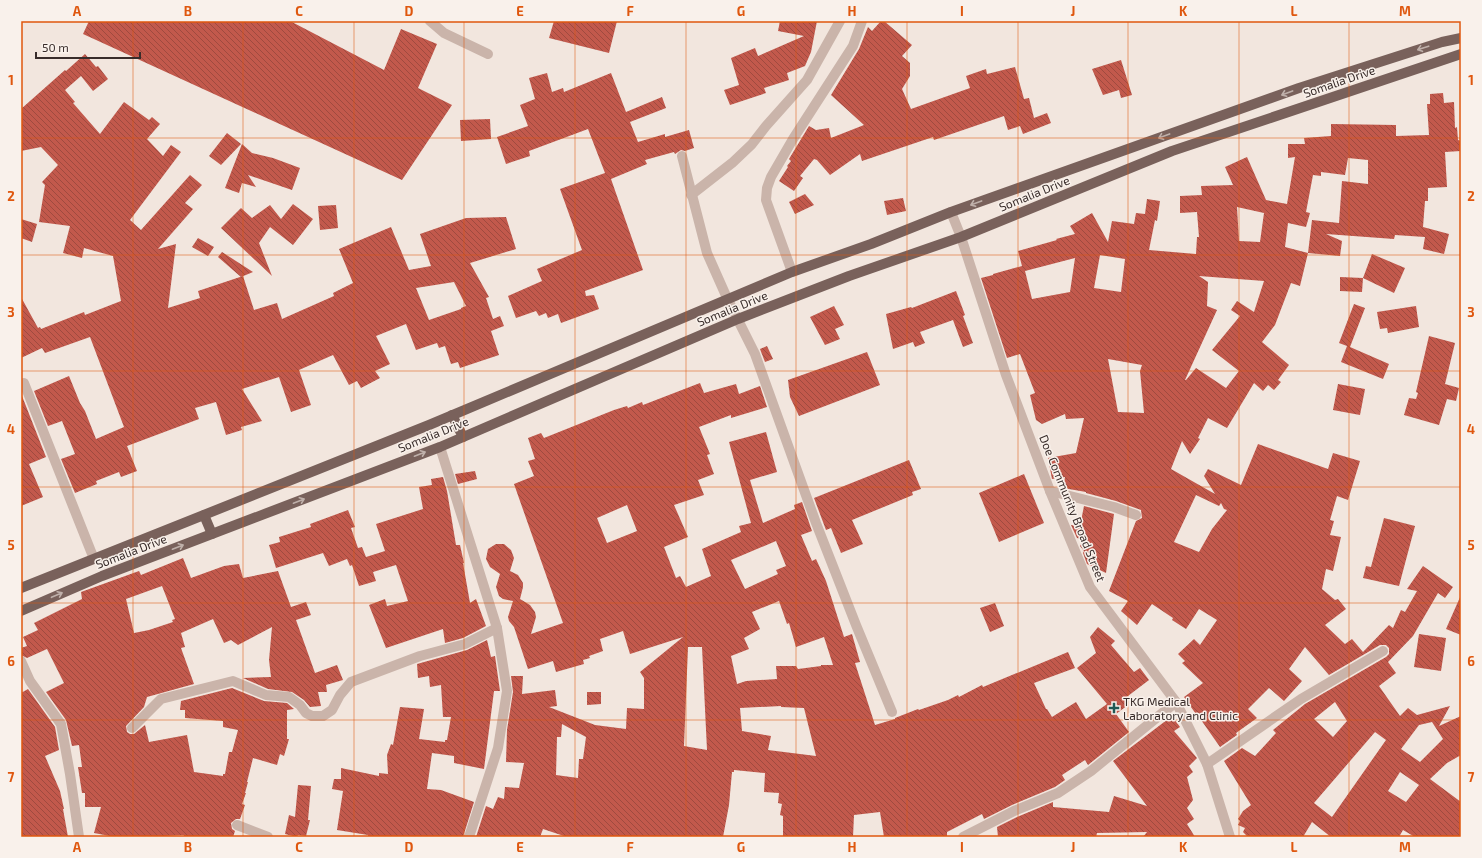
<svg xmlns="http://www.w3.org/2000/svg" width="1482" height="858" viewBox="0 0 1482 858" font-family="'Exo 2',sans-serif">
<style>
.building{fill:url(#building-back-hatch);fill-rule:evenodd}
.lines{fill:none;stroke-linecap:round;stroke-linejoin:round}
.minor{stroke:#cab4aa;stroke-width:10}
.major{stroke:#79615b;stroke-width:10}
.oneway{stroke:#bfb0aa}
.grid{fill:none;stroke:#df570e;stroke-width:1;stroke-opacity:0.55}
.poi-dot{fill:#205854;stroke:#f9f1eb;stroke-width:1.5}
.labels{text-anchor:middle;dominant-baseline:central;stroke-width:3;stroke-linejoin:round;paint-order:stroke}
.street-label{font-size:12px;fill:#382c2a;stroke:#f9f1eb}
.poi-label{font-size:12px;fill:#382c2a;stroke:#f9f1eb;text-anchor:start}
.neatline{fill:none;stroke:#df570e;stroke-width:1.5}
.grid-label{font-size:13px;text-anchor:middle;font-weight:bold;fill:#df570e}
</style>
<defs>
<pattern id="building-back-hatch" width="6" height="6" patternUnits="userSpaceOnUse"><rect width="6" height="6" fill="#c2594c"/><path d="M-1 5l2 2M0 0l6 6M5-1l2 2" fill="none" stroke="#9f4a3f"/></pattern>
</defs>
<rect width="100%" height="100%" fill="#f2e6de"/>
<g class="building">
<path d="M89 21H290L384 70 401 29 437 44 418 88 452 105 402 180 83 34Z"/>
<path d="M554 21H617L609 53 549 38Z"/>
<path d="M780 21H817L811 52 805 66 787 73 789 80 764 88 766 93 730 105 724 90 739 85 731 58 755 48 758 56 804 36 778 31Z"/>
<path d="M881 21H884L912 45 902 56 910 63V76L902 89 911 109 970 88 966 76 986 69 987 74 1015 67 1024 99 1029 98 1034 118 1047 113 1051 123 1023 134 1020 126 1008 130 1004 116 934 140 933 137 862 161 860 154 830 175 817 160 814 159 800 176 803 178 794 191 779 181 788 167 787 166 791 161 789 159 809 126 816 130 829 128 831 138 864 125 831 95 859 49 868 27 872 31Z"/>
<path d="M85 54 96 67 98 66 108 79 93 91 81 76 65 90 75 102 73 103 100 134 124 102 149 120 152 117 160 124 147 139 163 156 171 145 181 152 130 220 141 230 190 175 202 185 185 203 193 209 158 249 176 244 168 308 200 298 198 291 243 276 254 310 277 303 282 319 334 296 333 293 353 283 339 249 391 227 409 270 431 266 420 234 466 218 506 217 516 249 470 263 489 297 486 298 493 319 500 316 504 326 491 331 499 355 460 368 458 362 451 364 445 346 439 348 437 343 416 350 406 324 376 336 390 364 375 371 380 378 361 388 357 381 349 385 333 355 299 370 311 405 291 412 279 377 242 389 262 421 241 427 242 430 226 435 216 402 195 408 199 419 127 446 137 471 121 477 119 472 96 481 97 484 75 493 61 459 75 454 62 421 48 426 34 391 69 376 80 403 85 411 96 439 124 427 90 337 45 353 42 348 21 358V297L38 328 40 327 41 329 84 312 85 315 121 301 113 256 84 248 82 258 63 253 70 226 39 222 45 185 42 182 58 165 41 147 21 151V109L65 70 66 71ZM454 282 466 306 461 308V309L429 320 416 288Z"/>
<path d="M1121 60 1132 95 1121 98 1119 90 1103 95 1092 69Z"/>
<path d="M547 73 552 92 563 88 564 92 611 73 626 112 662 97 666 108 630 122 638 142 665 134V137L689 130 694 148 685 151 681 150 675 154 674 152 645 160 647 164 611 179 643 270 585 291 586 296 594 295 599 309 561 323 558 314 548 318 546 313 539 316 536 311 516 318 508 296 542 281 537 269 582 250 560 189 605 173 588 129 529 151 530 156 506 164 497 137 528 126 520 105 535 99 529 78Z"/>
<path d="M1443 93 1444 103 1454 102 1455 128 1457 127 1458 140 1461 141V151L1445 152 1447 187 1428 188V201H1425L1423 227 1449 234 1444 254 1423 249 1425 237 1395 235 1394 239 1326 234 1342 241 1340 256 1308 253 1312 220 1339 223 1342 181 1368 184V160L1348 158 1345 175 1321 172V176L1313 175 1306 212 1310 213 1306 227 1288 223 1285 247 1308 253 1300 286 1291 283 1275 325 1262 342 1289 365 1278 380 1281 382 1274 390 1268 385 1263 391 1254 383 1227 428 1208 418 1198 438 1200 439 1190 454 1182 441 1171 469 1215 494 1204 476 1208 469 1241 485 1258 444 1328 469 1333 453 1360 461 1348 500 1337 496 1330 520 1334 521 1330 535 1341 537 1333 571 1326 569 1322 589 1335 600 1338 599 1346 609 1325 625 1345 644 1352 639 1363 652 1389 625 1393 628 1401 610 1405 612 1417 591 1407 589 1423 566 1453 587 1445 598 1438 593 1413 636 1388 662 1396 673 1379 686 1400 716 1408 708 1417 715 1450 706 1439 726 1461 716V755L1447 763 1430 779 1461 802V837H1415L1403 830 1399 837H1331L1312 822 1303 837H1248L1243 832 1245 828 1238 825 1240 821 1238 819 1243 811 1251 805 1224 761 1242 748 1255 756 1276 733 1273 730 1305 704 1386 657 1389 654V648L1386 645H1380L1329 675 1305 647 1289 669 1302 681 1284 701 1269 688 1248 709 1257 718 1236 733 1237 735 1220 747 1199 717H1198L1184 697 1203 683 1182 663 1185 661 1178 654 1194 639 1200 645 1217 620 1199 609 1186 629 1172 620 1173 618 1152 604 1137 625 1121 611 1128 601 1109 591 1136 521 1142 518 1141 510 1116 501 1086 493V492L1063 488 1065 477 1052 479 1048 458 1076 453 1084 418 1066 419 1065 414 1042 424 1036 420 1030 395 1035 393 1020 354 1007 358 981 278 993 275V274L1022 266 1018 251 1057 240 1056 239 1075 234 1070 226 1092 213 1108 242 1112 221 1134 224 1136 213 1145 214 1147 199 1160 201 1157 221 1155 220 1149 250 1196 254 1197 237H1199L1197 212 1180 213V196L1202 195 1201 186 1233 185 1225 167 1247 157 1266 200 1287 204 1295 157 1288 158V144H1305L1304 138 1331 136V124L1396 125V136L1429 135 1427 104H1430V94ZM1237 207 1264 213 1260 242 1239 241ZM1100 255 1125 259 1121 292 1094 288ZM1075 258 1070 292 1032 299 1025 271ZM1199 276 1264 281 1254 312 1237 301 1231 310 1240 316 1212 350 1239 371 1226 388 1196 368 1186 380H1185L1217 310 1207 306 1208 282ZM1108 359 1142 365 1140 371 1144 413 1118 412ZM1196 495 1219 506 1221 503 1224 509 1227 510 1212 529 1199 552 1174 542ZM1335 702 1347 721 1333 737 1314 719ZM1432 722 1443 739 1420 762 1401 749 1419 725ZM1375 732 1386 740 1332 817 1314 803ZM1400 772 1419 785 1406 802 1388 791Z"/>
<path d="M490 119 491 139 461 141 460 120Z"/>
<path d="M227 133 241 144 221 165 209 156Z"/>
<path d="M242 144 252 153 273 158 300 168 292 190 248 175 256 187 242 183 239 193 225 188Z"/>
<path d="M805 194 814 205 795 214 789 202Z"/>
<path d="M903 198 906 211 887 215 884 201Z"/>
<path d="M293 204 313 219 293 245 270 227 259 243 272 276 221 228 241 208 252 218 270 205 281 219Z"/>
<path d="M336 205 338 228 320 230 318 206Z"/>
<path d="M21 219 37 224 32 242 21 238Z"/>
<path d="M198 238 214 247 208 256 192 247Z"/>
<path d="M222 252 253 272 241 277 218 257Z"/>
<path d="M1372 254 1405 268 1394 293 1363 278Z"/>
<path d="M1340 277 1363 278 1362 292 1340 291Z"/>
<path d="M956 291 965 315 963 316 973 343 963 347 953 320 920 332 925 343 915 347 913 342 893 349 886 314 911 307 912 308Z"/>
<path d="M1354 304 1365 308 1350 347 1389 364 1383 379 1341 362 1347 346 1339 343Z"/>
<path d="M834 306 844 325 835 329 840 339 825 345 810 317Z"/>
<path d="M1416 306 1419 327 1388 333 1387 328 1380 329 1377 312Z"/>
<path d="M1429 336 1455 343 1445 384 1459 388 1456 401 1447 399 1439 425 1404 415 1409 398 1416 399 1418 393 1416 392Z"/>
<path d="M767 346 773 359 765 362 760 349Z"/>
<path d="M867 352 880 385 799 416 790 397 788 380Z"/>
<path d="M700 383 704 393 736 384 739 394 760 386 767 407 731 418V415L699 427 710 454 707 455 714 474 698 480 704 495 674 505 688 537 664 547 676 578 680 576 686 587 711 576 702 549 741 532 739 526 751 523 729 442 766 432 777 472 750 480 763 523 795 509 794 505 802 502 812 531 801 535 812 561 816 559 826 581 844 637 852 634 860 662 855 663 875 725 895 719V718L918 709 919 710 948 700 958 695 959 697 982 685 983 687 1068 652 1075 668 1034 683 1046 709H1047L1052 717 1076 702 1086 719 1107 704 1077 668 1096 653 1090 637 1098 627 1115 641 1111 645 1134 672 1140 668 1149 680 1124 699 1128 705 1116 714 1129 732 1088 765 1085 760 1062 775 1065 780 1055 787 1012 805 984 819 982 814 947 832V837H884L880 812 854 815 853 837 783 836V816L780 815 782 804 778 803 779 793 764 792 765 773 734 770V772H732L729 805 723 837H567L543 829 540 837H476L486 806 493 809 498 797 504 799 505 787 519 788 524 763 506 762 507 730 513 692 511 676H523L522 694 555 690 557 706 549 707 595 725 626 729 627 708 644 709V678L640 672 683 637 630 654 623 631 600 639 603 651 589 656 590 658 583 660 584 664 556 672 553 661 528 669 514 627 509 621 508 617 513 601 503 599 499 596 496 587 500 574 490 567 486 559 488 549 496 544H504L511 550 514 558 510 571 518 575 523 583V587L520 599 530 605 535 612 536 617 531 634 563 623 514 484 534 476 528 461 535 459 528 438 541 433 544 438 614 410 627 406 628 408 642 402 643 405ZM627 505 637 531 607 543 597 518ZM776 541 786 566 776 570 778 574 745 589 731 560ZM779 601 787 624 789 623 796 647 824 637 833 665H821V666L798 669 796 666H776L777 679 746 681 737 684 731 656 749 649 744 638 760 629 752 612ZM688 647H702L707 750 684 746ZM781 706V707L804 708 816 756 768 750 771 736 742 731 740 708ZM562 724 586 737 583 759H579L578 778 556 775 557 737H561Z"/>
<path d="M1338 384 1365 389 1360 415 1333 410Z"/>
<path d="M21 396H22L46 457 29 464 43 497 21 506Z"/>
<path d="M909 460 921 489 912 492 913 495 852 520 863 544 841 553 831 528 826 530 814 498Z"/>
<path d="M475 471 477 479 458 484 455 474Z"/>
<path d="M1024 474 1044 523 999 542 979 493Z"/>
<path d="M443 477 447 491 456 545H460L464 563H463L470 603 476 599 486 626 463 638 445 643 443 629 386 648 369 605 385 599 387 606 408 601 396 565 373 572 376 581 359 586 352 565 350 566 347 559 329 566 323 553 276 568 269 545 280 542 279 537 311 527 310 524 348 510 355 527 351 528 358 548 362 547 366 557 385 551 376 524 423 509 419 487 432 485 431 479Z"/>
<path d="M1084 506 1114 514 1106 573 1087 564 1083 553 1084 551 1080 546 1084 540 1077 538 1071 525 1080 526Z"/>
<path d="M1384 518 1415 526 1399 586 1363 578 1366 566 1371 567Z"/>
<path d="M183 558 191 578 224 566 239 564 243 578 278 571 291 607 306 602 311 615 296 620 315 673 337 665 343 680 326 685 327 692H318L321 706 310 707 304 700 292 692 268 689 243 678 271 677 269 660 272 627 238 645 231 640 224 643 213 619 181 633 185 647 181 648 194 684 147 697 144 707 126 726 127 732 130 734H134L145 725 149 742 187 735 194 772 223 776V774H225L229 752H232L238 730 223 727V721L185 718V710H180L181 701 232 688 264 701 287 703 294 709 287 710V739H289L284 756 280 754 277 765 253 758 247 782H248L245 793H246L242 804 245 805 240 819H236L231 823 232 829 235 831 233 837H183L184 835 147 837H115L94 833 101 807H85V793H82L78 767H82L79 745 72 746 66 720 46 692 64 683 47 649 27 658 21 655V648L27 646 23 637 38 630 34 623 82 599 81 592 139 571 141 575ZM162 586 175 619 172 620 173 622 149 630 134 633 126 599Z"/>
<path d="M1461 595V635L1446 629Z"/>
<path d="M995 603 1004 626 990 632 980 608Z"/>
<path d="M1419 634 1446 638 1441 671 1414 667Z"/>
<path d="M487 640 491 657 495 656 500 691H494L484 769 454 763V756L432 753 427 789 441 790 474 802 463 837H368V835L337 830 343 791 332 789 334 779H341V768L379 776V773L388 774 387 755 391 744 393 745 400 707 424 709 419 739 445 742V740H447L451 717H443L441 685 430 687 429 676 418 678 417 664 467 650Z"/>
<path d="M28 689 55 727 59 750 45 756 60 791 64 809H63L68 837H21V693Z"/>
<path d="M587 692H601V704L587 705Z"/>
<path d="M1172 716 1180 727 1174 731 1197 758 1189 766 1193 772 1187 777 1193 800 1187 808 1194 819 1187 824 1195 837H1143L1147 832 1097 833 1096 837H998L997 827 1017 817 1053 802V807L1109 812 1114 796 1147 806 1113 761Z"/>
<path d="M298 785 311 786 308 820H310L306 836 298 835 297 837 285 834 289 815 295 817Z"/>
</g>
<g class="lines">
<g class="minor">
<path d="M430 21 444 33 488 54"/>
<path d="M682 156 707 253 727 298 755 354 816 523 856 625 892 712"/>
<path d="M691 195 732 163 752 144 766 126 807 80 840 21"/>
<path d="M951 212 961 237 1006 375 1050 491 1090 587 1176 702 1207 764 1230 837"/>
<path d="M792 272 766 200 767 188 771 177 793 139 853 46 862 21"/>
<path d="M24 383 94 559"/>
<path d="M440 447 497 628 507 691 498 748 469 837"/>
<path d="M1050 491 1114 507 1136 515"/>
<path d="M21 661 30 681 61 724 70 774 79 837"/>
<path d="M132 728 161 699 233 681 266 695 289 697 300 705 306 713 312 716H323L332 710 340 695 351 682 420 656 465 644 497 628"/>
<path d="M1207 764 1301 699 1383 651"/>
<path d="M237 825 268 837"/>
<path d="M963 837 1014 811 1058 793 1091 771 1176 702"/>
</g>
<g class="major">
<path d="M452 415 463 437"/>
<path d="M204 515 212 534"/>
<path d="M21 588 429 425 792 272 871 244 951 212 1299 88 1442 42 1461 38"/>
<path d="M21 611 102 576 440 447 738 319 849 276 961 237 1172 151 1461 54"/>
</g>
</g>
<defs><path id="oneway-shaft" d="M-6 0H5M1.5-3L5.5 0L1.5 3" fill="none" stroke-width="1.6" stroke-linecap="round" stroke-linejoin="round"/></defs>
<g class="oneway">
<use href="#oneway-shaft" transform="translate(1423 48) rotate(162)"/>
<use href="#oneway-shaft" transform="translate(1287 93) rotate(160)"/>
<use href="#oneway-shaft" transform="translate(1164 136) rotate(160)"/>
<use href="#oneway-shaft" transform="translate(976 203) rotate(160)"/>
<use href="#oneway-shaft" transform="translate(420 454) rotate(-21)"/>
<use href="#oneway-shaft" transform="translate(299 501) rotate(-21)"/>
<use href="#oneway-shaft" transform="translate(178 547) rotate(-21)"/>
<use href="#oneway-shaft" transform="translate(57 595) rotate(-23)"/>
</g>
<path class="grid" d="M133 21V837M243 21V837M354 21V837M464 21V837M575 21V837M686 21V837M796 21V837M907 21V837M1018 21V837M1128 21V837M1239 21V837M1349 21V837M21 138H1461M21 255H1461M21 371H1461M21 487H1461M21 603H1461M21 720H1461"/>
<path class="poi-dot" d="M1112 702h4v4h4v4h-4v4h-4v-4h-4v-4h4z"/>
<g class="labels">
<g class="street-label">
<text transform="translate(1339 81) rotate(-19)">Somalia Drive</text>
<text transform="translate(1034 193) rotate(-22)">Somalia Drive</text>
<text transform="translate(732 308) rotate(-22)">Somalia Drive</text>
<text transform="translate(433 434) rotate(-22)">Somalia Drive</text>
<text transform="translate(1073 508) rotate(68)">Doe Community Broad Street</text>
<text transform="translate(131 551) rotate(-21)">Somalia Drive</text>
</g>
<g class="poi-label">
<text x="1123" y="701">TKG Medical<tspan x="1123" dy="14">Laboratory and Clinic</tspan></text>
</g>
</g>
<rect width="1482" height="858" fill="none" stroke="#f9f1eb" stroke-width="44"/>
<path d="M36 52v6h104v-6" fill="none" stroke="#382c2a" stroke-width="2"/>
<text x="42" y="52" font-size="12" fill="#382c2a" stroke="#f9f1eb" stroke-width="3" paint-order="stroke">50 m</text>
<rect x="22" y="22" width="1438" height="814" class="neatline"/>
<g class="grid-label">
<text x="77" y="16">A</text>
<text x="188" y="16">B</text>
<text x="299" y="16">C</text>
<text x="409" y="16">D</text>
<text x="520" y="16">E</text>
<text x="630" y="16">F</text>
<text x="741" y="16">G</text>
<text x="852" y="16">H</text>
<text x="962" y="16">I</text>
<text x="1073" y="16">J</text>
<text x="1183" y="16">K</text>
<text x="1294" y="16">L</text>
<text x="1405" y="16">M</text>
<text x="11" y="85">1</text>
<text x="1471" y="85">1</text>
<text x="11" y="201">2</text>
<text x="1471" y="201">2</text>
<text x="11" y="317">3</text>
<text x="1471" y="317">3</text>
<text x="11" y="434">4</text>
<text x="1471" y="434">4</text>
<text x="11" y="550">5</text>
<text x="1471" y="550">5</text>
<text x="11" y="666">6</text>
<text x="1471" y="666">6</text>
<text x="11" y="782">7</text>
<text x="1471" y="782">7</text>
<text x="77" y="852">A</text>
<text x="188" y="852">B</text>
<text x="299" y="852">C</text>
<text x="409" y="852">D</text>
<text x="520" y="852">E</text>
<text x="630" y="852">F</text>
<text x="741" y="852">G</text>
<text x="852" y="852">H</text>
<text x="962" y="852">I</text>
<text x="1073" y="852">J</text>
<text x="1183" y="852">K</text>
<text x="1294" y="852">L</text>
<text x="1405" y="852">M</text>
</g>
</svg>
